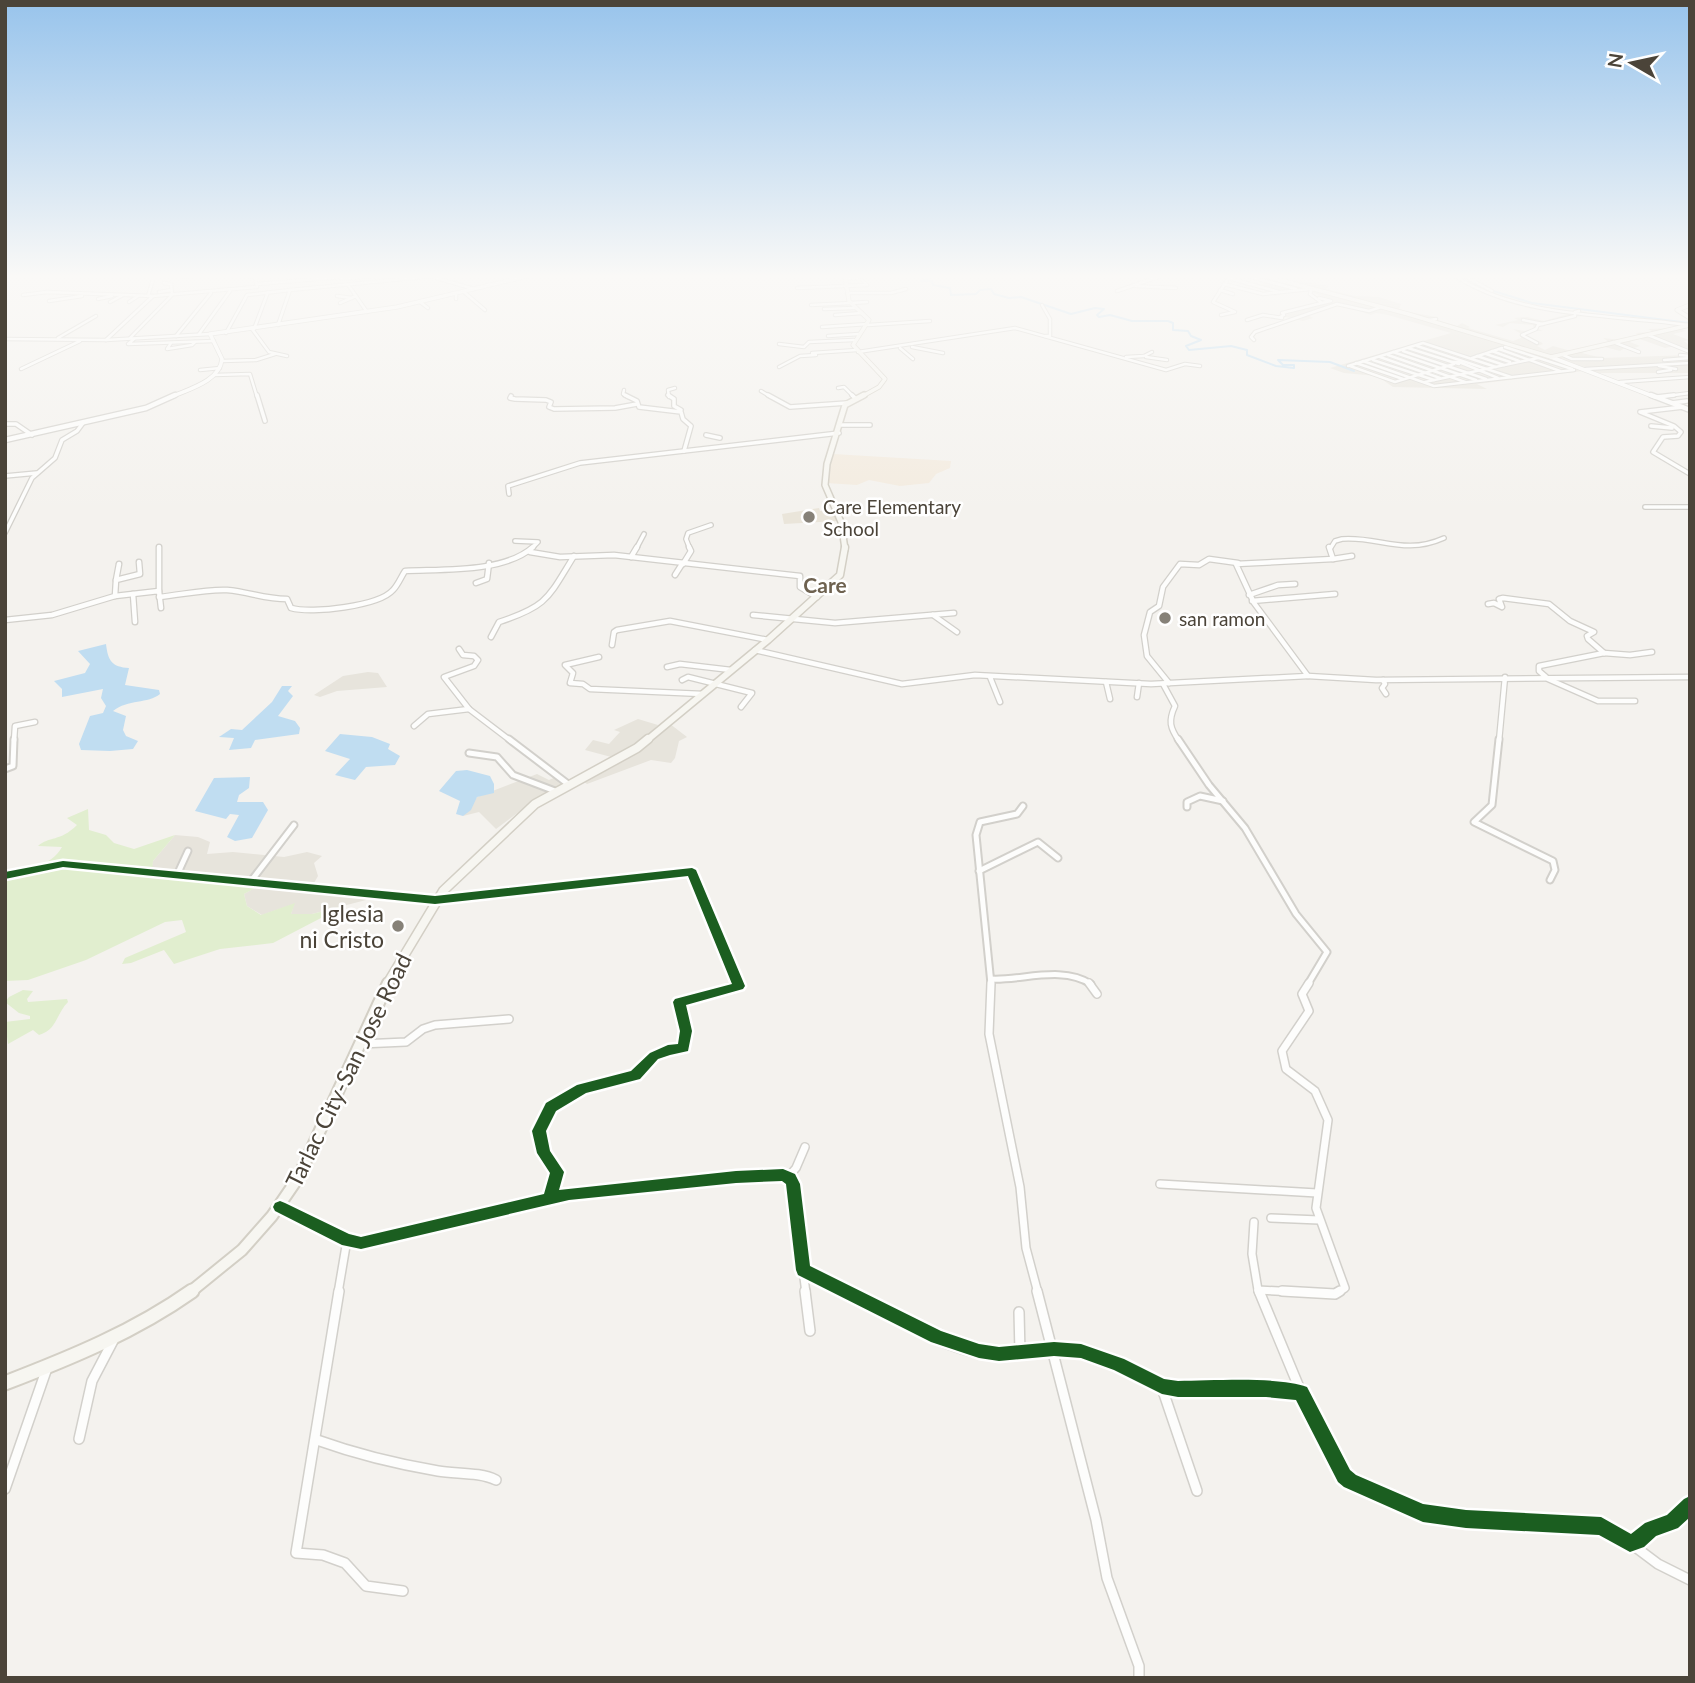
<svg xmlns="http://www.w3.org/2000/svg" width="1695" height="1683" viewBox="0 0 1695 1683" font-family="Lato,sans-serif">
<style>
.residential{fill:#e7e4dc}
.commercial{fill:#f3ebdf}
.education{fill:#eae5da}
.green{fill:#e1eecf}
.water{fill:#c0ddf1}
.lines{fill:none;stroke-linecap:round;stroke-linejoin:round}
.stream{stroke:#c0ddf1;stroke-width:2}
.minor-far5-casing{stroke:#d2d0cb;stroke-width:4.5}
.minor-far4-casing{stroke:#d2d0cb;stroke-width:6}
.minor-far3-casing{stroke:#d2d0cb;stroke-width:7}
.minor-far2-casing{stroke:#d2d0cb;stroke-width:9}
.minor-far1-casing{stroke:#d2d0cb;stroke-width:10}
.minor-casing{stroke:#d2d0cb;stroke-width:12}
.tertiary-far3-casing{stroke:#d2d0cb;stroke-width:5}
.tertiary-far2-casing{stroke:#d2d0cb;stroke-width:7}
.tertiary-far1-casing{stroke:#d2d0cb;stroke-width:12}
.tertiary-casing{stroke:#d2d0cb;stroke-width:15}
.secondary-far5-casing{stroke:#d3cfc5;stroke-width:5}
.secondary-far4-casing{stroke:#d3cfc5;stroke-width:8}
.secondary-far3-casing{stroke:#d3cfc5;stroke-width:9}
.secondary-far2-casing{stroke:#d3cfc5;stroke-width:11}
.secondary-far1-casing{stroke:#d3cfc5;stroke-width:14}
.secondary-casing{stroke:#d3cfc5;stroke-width:17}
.minor-far5{stroke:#fdfdfc;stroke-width:2.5}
.minor-far4{stroke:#fdfdfc;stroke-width:3.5}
.minor-far3{stroke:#fdfdfc;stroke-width:4.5}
.minor-far2{stroke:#fdfdfc;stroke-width:5}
.minor-far1{stroke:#fdfdfc;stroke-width:7}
.minor{stroke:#fdfdfc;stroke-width:9}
.tertiary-far3{stroke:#fdfdfc;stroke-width:3.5}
.tertiary-far2{stroke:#fdfdfc;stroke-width:4.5}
.tertiary-far1{stroke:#fdfdfc;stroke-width:9}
.tertiary{stroke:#fdfdfc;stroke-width:11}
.secondary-far5{stroke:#f7f6f1;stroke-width:3.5}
.secondary-far4{stroke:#f7f6f1;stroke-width:5}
.secondary-far3{stroke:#f7f6f1;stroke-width:6}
.secondary-far2{stroke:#f7f6f1;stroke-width:8}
.secondary-far1{stroke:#f7f6f1;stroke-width:10}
.secondary{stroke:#f7f6f1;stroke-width:13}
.cycleway-casing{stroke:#fff;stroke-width:5}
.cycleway{fill:#1b5e20;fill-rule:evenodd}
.poi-dot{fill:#868178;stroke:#fff;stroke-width:2.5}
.labels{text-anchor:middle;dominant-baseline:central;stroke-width:5;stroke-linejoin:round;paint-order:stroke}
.far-poi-label{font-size:19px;fill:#4b4439;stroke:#fff;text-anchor:start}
.far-quarter-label{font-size:21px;font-weight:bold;fill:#6e6250;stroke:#fff}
.poi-label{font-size:23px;fill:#4b4439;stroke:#fff;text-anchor:end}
.street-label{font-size:23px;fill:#4b4439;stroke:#fff}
</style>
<rect width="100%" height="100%" fill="#f4f2ee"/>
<g class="residential">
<path d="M1231 276H1272L1329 286 1326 289 1355 296 1379 297 1401 304 1399 310 1436 317 1439 319 1437 320 1457 326 1462 323 1470 327 1468 328 1513 341 1521 338V334L1513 329 1524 331 1534 329 1533 325 1510 323 1503 327 1495 325 1518 320 1514 318 1527 317 1544 321 1578 311 1587 312 1585 316 1568 317 1548 325 1535 324 1538 329 1543 331H1531L1524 334 1525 337 1541 342 1543 344 1537 346 1545 350 1553 346 1571 351 1609 342 1603 338 1621 340 1639 334 1635 333 1654 332 1648 329 1677 328 1686 331 1673 334 1689 340 1684 341 1690 346V353L1675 346 1665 348 1637 338 1630 342 1640 346 1634 348 1626 347 1620 351 1601 346 1582 353 1602 358 1690 355V373H1598L1535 351 1583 371 1477 384 1487 389 1393 387 1377 376 1344 373 1330 368 1451 333 1388 315 1376 313 1371 315 1339 304 1308 315 1313 318 1303 321 1282 316 1333 300 1300 288 1275 296 1266 293 1272 290 1257 285 1269 282 1251 276 1243 279Z"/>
<path d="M368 672 378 673 387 687 337 691 320 697 314 695 343 676Z"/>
<path d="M638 719 658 725 642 740 615 758 585 750 593 740 609 744 620 732 614 730Z"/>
<path d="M670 724 687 737 679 741 675 758 671 763 651 760 587 784 582 780 610 769 636 753Z"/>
<path d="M537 774 549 780 560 775 567 781 532 802 496 829 479 812 463 816 477 797Z"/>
<path d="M175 835 198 837 210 842 207 854 233 852 284 857 307 852 322 856 314 863 318 876 310 890 361 892 366 900 312 914H291L294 904 262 915 247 906 244 894 258 886 169 878 171 874 151 870 153 861Z"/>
</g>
<path class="commercial" d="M833 454 951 461 950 468 936 474 929 483 900 486 869 480 857 485 826 483 830 460Z"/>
<path class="education" d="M819 508 820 511 832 510 838 521 784 524 782 514Z"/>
<g class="green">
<path d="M88 809 89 830 106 835 114 843 134 849 175 835 153 861 152 870 172 873 169 878 259 886 244 894 247 906 261 915 295 903 291 914H312L344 906 273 943 220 949 174 964 164 950 131 963 122 964 125 958 186 932 182 920 165 922 86 960 28 980 5 981V874C27 868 50 868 62 847L38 846C49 836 60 842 77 825L67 818Z"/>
<path d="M23 990 33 991 27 999 28 1002 67 999 68 1002C56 1014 57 1030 39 1035L33 1030 8 1044 5 1022 30 1019V1016L19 1013 5 1002 9 997Z"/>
</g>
<g class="water">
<path d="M106 644C108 661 112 667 129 668L125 685 159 690 160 694C148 704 128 699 113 711L126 716 123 730 126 736 138 741 133 749 110 751 81 750 79 744 90 716 103 713 106 706 101 698 103 689 62 697V689L54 681 85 673 90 664 78 651Z"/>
<path d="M282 686H292L288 691 293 696 278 716 295 721 300 728 299 734 255 740 251 748 229 750 234 738 219 737 231 729 242 730 272 702Z"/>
<path d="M340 734 372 737 390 744 388 749 400 756 395 765 366 767 355 780 335 775 350 759 325 751Z"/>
<path d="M467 770 490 776 494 784V793L477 797 471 810 463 816 456 814 460 801 439 791 456 771Z"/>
<path d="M250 777 249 788 239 795 237 802H263L268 810 252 838 235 841 227 837 239 815 230 814 226 819 195 811 214 778Z"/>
</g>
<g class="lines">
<g class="stream">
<path d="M918 276H923"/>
<path d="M930 276 933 277 921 281H932L933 285 950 288 951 295 976 294 980 290 991 289 994 294 1009 298 1021 297 1071 314 1095 308 1104 309 1097 315 1099 317 1110 315 1132 321H1168L1173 323V330L1188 331 1191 336 1201 340 1186 346 1189 350 1231 346 1247 350V355L1276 366 1294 368V365H1283L1278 360 1330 362 1354 371"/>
<path d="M1461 276 1470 283"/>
<path d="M1474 285 1532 303 1689 323"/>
</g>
<defs>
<g id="minor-far5">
<path d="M1247 276 1296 289"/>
<path d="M1455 276C1522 319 1612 314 1689 325"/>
<path d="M1464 276 1492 291"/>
<path d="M183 277 194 276"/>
<path d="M433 277 474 289"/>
<path d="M845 278H857"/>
<path d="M1228 278 1279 292"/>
<path d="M342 279 375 276"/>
<path d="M257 284 342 277"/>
<path d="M1224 284 1263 294 1310 289"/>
<path d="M349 286 367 312"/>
<path d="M1136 286 1176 288"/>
<path d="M797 288 867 285 862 280"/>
<path d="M290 290 434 276"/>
<path d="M1220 290 1233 294"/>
<path d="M1117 291 1161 276"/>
<path d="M159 292 172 290"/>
<path d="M464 292 485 310"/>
<path d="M847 293H891L906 289"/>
<path d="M456 294V299"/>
<path d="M23 295 47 292 153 296 257 287 255 277 243 276"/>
<path d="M148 296 154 276"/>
<path d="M337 296 352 298"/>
<path d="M1319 298 1331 301 1322 303"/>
<path d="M98 299 112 296"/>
<path d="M49 301 82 296"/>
<path d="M110 302 123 295"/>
<path d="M129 302 138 296"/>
<path d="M420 302 428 308"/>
<path d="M340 303 356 296"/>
<path d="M851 303 867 302"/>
<path d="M811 305 851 303"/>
<path d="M1042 305 1050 319V336H1045"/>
<path d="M824 309 855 308"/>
<path d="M835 315 862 313"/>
<path d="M1221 315 1235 312 1213 302 1230 276"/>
<path d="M1280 317 1284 315 1282 313 1322 303 1310 294 1312 288"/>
<path d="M1247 320 1263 315 1282 318"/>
<path d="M1429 320 1436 319"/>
<path d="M1523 320 1543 324"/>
<path d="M868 325 930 321"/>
<path d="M822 327 868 324"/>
<path d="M252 329 269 352 287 356"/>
<path d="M254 329 268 292"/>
<path d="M226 333 247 295 290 290 278 325"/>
<path d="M199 334 230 291"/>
<path d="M1648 335 1690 352"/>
<path d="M176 336 211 293"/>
<path d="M828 336 859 334"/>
<path d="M58 338 96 316"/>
<path d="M130 338 172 295 171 284 164 283"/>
<path d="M5 339 106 340 210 334"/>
<path d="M134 339 128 344 214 341"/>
<path d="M106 340 153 296"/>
<path d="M1254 340 1251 337 1255 332 1337 304 1369 311 1381 307"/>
<path d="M1613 342 1639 352"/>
<path d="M171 343 167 349 192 345 195 342"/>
<path d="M1537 343 1522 335 1536 329 1538 325 1575 316V312L1579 311"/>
<path d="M779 344 804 347 809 342 854 340"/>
<path d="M1417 346 1511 377"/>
<path d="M912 347 943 353"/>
<path d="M1505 347 1572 369"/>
<path d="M900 348 913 359"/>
<path d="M1408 348 1452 362"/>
<path d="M1499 349 1560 371"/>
<path d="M1403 351 1486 379"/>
<path d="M1492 351 1519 361"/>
<path d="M858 352 1015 328 1166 370 1185 364 1200 366"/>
<path d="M1393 352 1476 380"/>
<path d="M812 353 857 350"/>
<path d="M1486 354 1510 362"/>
<path d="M1388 355 1465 382"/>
<path d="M1563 355 1572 359H1602"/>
<path d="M1680 355 1690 356"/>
<path d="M1477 356 1504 365"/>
<path d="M1126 357 1144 356 1152 352"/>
<path d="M1146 357 1167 360"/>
<path d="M1380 357 1440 378"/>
<path d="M1472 358 1502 348"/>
<path d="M1373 360 1434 380"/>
<path d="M1664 360 1690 358"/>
<path d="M222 361 256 360 275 354"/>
<path d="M1363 361 1434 386 1574 370"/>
<path d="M1356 363 1403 379"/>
<path d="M1459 364 1452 362H1459L1498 378"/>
<path d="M1348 366 1423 343 1496 367"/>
<path d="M1350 366 1395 382 1454 364"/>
<path d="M1659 366 1676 369"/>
<path d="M779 367 800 356 816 355"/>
<path d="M21 369 80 341"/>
<path d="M1586 369 1690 363"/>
<path d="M200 370 220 368"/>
<path d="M1658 372 1671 370"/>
<path d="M214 375 250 374 257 397"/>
<path d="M1425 382 1538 358"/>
<path d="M1620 382 1690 377"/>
<path d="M838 388 844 387 854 397"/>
<path d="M624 390 623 394 628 397"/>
<path d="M761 391 771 397"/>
<path d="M669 397 668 390 675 388"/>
<path d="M1659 397 1690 393"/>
</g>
<g id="minor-far4">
<path d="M257 395 265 421"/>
<path d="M625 395 637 401 639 407 681 412 683 419 691 426 684 451"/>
<path d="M668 395 674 399V406L681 410"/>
<path d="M768 395 790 407 847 403"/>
<path d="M852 395 855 398"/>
<path d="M511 396 510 398 515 399 546 400 551 402 549 407 554 409 615 408 637 404"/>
<path d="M1657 397 1674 395"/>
<path d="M1672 403 1687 401"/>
<path d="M1683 407 1640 412 1674 426 1681 432 1678 436 1663 437 1653 452 1690 474"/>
<path d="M5 424H16L32 435"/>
<path d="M841 425H870"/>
<path d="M1651 426 1672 428"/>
<path d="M706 435 720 438"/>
<path d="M5 476 37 473"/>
<path d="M509 494 508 486 580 463 839 433"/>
<path d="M1645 507H1690"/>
<path d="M5 533 32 478 55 458 62 440 77 431 83 423"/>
<path d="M515 541 538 542 531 549"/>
<path d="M636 549 644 534"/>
<path d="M690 549 686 539 688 533 711 525"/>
<path d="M1330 549 1335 541 1342 539C1379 536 1404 556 1444 538"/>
</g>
<g id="minor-far3">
<path d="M159 547V591"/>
<path d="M530 552 560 557 614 555 800 576V587L817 597"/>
<path d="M631 557 637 547"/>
<path d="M1333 559 1352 556"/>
<path d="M683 564 691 551 689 547"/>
<path d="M675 575 682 564"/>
<path d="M116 580 119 564"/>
<path d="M476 583 487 579 489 563"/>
<path d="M133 594 135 622"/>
<path d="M1249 595 1278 585 1295 584"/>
<path d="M115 596 159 591 161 608"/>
<path d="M159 597C181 595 205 589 227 590 250 592 264 599 287 599L291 608C312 614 379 606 393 590 398 585 401 577 405 571 442 569 504 573 533 547"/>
<path d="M1252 601 1335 594"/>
<path d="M1488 604 1494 603 1502 607 1499 599 1503 598 1549 604 1570 621 1594 632 1587 636 1588 639 1604 653"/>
<path d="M753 615 835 623 954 613"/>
<path d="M933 615 957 632"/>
<path d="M5 620 52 615 115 596 116 580 140 574 139 562"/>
<path d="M491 637 499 622C548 606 548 598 574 556"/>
<path d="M612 645 614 632 617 630 670 621 768 640"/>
<path d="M459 649 463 655 474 656 478 660 474 666 444 677 469 709 511 741"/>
<path d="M755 650 902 684 975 675 1151 684 1308 676 1254 603 1236 564 1333 559 1329 547"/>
<path d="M599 657 565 665 573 673 570 683 583 684 590 689 703 694"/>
<path d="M667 667 680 664 731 670"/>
<path d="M1308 676 1376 680 1690 677"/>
<path d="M990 677 1000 702"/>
<path d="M1546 677 1539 671V666L1604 653 1630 655 1652 652"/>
<path d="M1548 679 1598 701H1635"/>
<path d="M682 680 688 677 752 693 741 707"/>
<path d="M1383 680 1385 684 1382 688 1386 694"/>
<path d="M1106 682 1110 699"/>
<path d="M1169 683 1147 656 1144 635 1150 612 1159 606 1163 587 1180 564 1199 565 1209 559 1238 563"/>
<path d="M1163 684 1175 706C1168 721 1170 728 1179 741"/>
<path d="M1137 697 1139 683"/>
<path d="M414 726 428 714 469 709"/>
<path d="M14 741 15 726 35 722"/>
<path d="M1499 741 1505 677"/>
</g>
<g id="minor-far2">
<path d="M509 739 568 784"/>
<path d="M1178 739 1209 785 1245 828 1296 914 1327 952 1308 984"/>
<path d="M1499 739 1492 805 1474 822 1553 861 1555 870 1550 880"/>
<path d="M469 753 497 757 513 775 555 791"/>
<path d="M5 769 13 766 14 739"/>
<path d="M1187 807V802L1200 796 1223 801"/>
<path d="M979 871 1038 842 1058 858"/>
<path d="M177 875 188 851"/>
<path d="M5 876 63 864 435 900 692 872 738 984"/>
<path d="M251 881 294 825"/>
<path d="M991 979C1021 981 1062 965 1091 984"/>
<path d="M991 984 976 835 980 822 1017 814 1023 806"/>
</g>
<g id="minor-far1">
<path d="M991 983 989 1034 1020 1187 1026 1248 1038 1293"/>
<path d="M1089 983 1097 994"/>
<path d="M1309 983 1302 994 1309 1011 1282 1051 1286 1069 1315 1091 1328 1120 1316 1208 1345 1288 1337 1293"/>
<path d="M361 1044 406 1042 423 1029 435 1025 509 1019"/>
<path d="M788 1177 796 1168 805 1147"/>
<path d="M1160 1184 1317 1193"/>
<path d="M550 1198 557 1172C530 1133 537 1108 582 1089 598 1082 618 1083 634 1075 642 1071 646 1062 653 1057 662 1050 673 1049 684 1048L686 1031 679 1002 739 986 738 983"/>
<path d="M1271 1218 1319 1220"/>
<path d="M1254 1222 1252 1254 1258 1290"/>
<path d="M803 1270 806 1293"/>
<path d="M338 1293 347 1240"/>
<path d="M1259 1293 1258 1290 1316 1293"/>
</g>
<g id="minor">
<path d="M339 1291 296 1553 323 1555 345 1563 366 1586 403 1591"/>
<path d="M805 1291 810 1331"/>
<path d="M1037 1291 1096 1520 1107 1578 1139 1666V1678"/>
<path d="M1259 1291 1301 1392"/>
<path d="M1282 1291 1335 1294 1340 1291"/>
<path d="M1019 1312 1020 1353"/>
<path d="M1162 1388 1197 1491"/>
<path d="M79 1439 92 1381 114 1339"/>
<path d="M317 1440C356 1454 397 1464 438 1471 456 1474 480 1472 496 1480"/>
<path d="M5 1489 47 1368"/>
<path d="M1630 1543 1658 1564 1690 1580"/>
</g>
<g id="tertiary-far3">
<path d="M1551 357 1655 397"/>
<path d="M171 397C189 389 220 381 222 359L210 334 397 307 528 276"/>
</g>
<g id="tertiary-far2">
<path d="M1651 395 1690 410"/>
<path d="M5 440 146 408 175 395"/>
</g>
<path id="tertiary-far1" d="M280 1207 347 1240 361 1243 569 1194 736 1177 783 1175 790 1178 793 1184 803 1270 849 1293"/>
<path id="tertiary" d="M846 1291C890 1313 948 1352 998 1354 1025 1355 1051 1347 1078 1351 1109 1355 1134 1377 1162 1386 1180 1392 1202 1389 1221 1389 1248 1389 1274 1390 1301 1393L1344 1476 1350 1481 1423 1513 1466 1519 1601 1526 1630 1543 1638 1541 1651 1529 1672 1522 1690 1505"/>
<g id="secondary-far5">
<path d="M845 276 849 301 869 320 853 345 885 379 879 387 861 397"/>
<path d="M1265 276 1408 314 1551 357 1690 325"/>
<path d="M1690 305 1677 310 1690 318"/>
</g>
<path id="secondary-far4" d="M845 549 841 522 825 485 827 464 845 405 864 395"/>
<path id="secondary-far3" d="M646 741 768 640 840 575 845 547"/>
<path id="secondary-far2" d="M387 984 443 891 535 804 637 748 648 739"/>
<path id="secondary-far1" d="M189 1293 242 1250 272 1216 298 1178 388 983"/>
<path id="secondary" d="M5 1383C70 1358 134 1332 192 1291"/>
</defs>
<use href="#minor-far5" class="minor-far5-casing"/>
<use href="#minor-far4" class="minor-far4-casing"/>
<use href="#minor-far3" class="minor-far3-casing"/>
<use href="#minor-far2" class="minor-far2-casing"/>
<use href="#minor-far1" class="minor-far1-casing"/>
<use href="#minor" class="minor-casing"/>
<use href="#tertiary-far3" class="tertiary-far3-casing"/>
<use href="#tertiary-far2" class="tertiary-far2-casing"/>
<use href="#tertiary-far1" class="tertiary-far1-casing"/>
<use href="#tertiary" class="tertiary-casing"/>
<use href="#secondary-far5" class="secondary-far5-casing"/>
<use href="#secondary-far4" class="secondary-far4-casing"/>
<use href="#secondary-far3" class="secondary-far3-casing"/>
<use href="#secondary-far2" class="secondary-far2-casing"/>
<use href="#secondary-far1" class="secondary-far1-casing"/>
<use href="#secondary" class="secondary-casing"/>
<use href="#minor-far5" class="minor-far5"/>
<use href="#minor-far4" class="minor-far4"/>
<use href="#minor-far3" class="minor-far3"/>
<use href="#minor-far2" class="minor-far2"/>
<use href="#minor-far1" class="minor-far1"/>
<use href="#minor" class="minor"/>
<use href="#tertiary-far3" class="tertiary-far3"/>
<use href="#tertiary-far2" class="tertiary-far2"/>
<use href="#tertiary-far1" class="tertiary-far1"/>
<use href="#tertiary" class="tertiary"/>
<use href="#secondary-far5" class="secondary-far5"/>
<use href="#secondary-far4" class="secondary-far4"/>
<use href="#secondary-far3" class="secondary-far3"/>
<use href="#secondary-far2" class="secondary-far2"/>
<use href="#secondary-far1" class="secondary-far1"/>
<use href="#secondary" class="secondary"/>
<defs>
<path id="cycleway" d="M63 861 435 896 692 868 696 870 745 986 743 989 686 1005 692 1031 688 1051 670 1055 658 1059 640 1079 586 1093 556 1111 546 1131 550 1151 564 1172 559 1190 736 1171 783 1169 795 1174 800 1184 810 1266 941 1331 979 1344 999 1347 1054 1342 1081 1344 1124 1359 1164 1379 1178 1381C1211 1381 1278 1376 1307 1387L1350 1470 1356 1475 1423 1504 1466 1510 1601 1517 1631 1534 1645 1523 1667 1515 1684 1499 1690 1496V1517L1678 1528 1656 1536 1644 1547 1630 1552 1599 1535 1466 1528 1423 1522 1344 1487 1338 1482 1296 1400 1266 1397H1178L1162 1394 1114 1370 1081 1358 1054 1356 999 1361 979 1358 931 1342 798 1275 796 1270 786 1184 782 1181 736 1183 569 1200 361 1249 342 1245 275 1211 273 1207 275 1203 280 1201 285 1203 349 1234 361 1237 544 1194 550 1173 537 1153 532 1131 546 1103 577 1085 631 1071 650 1053 668 1045 678 1044 680 1031 673 1002 675 999 732 984 688 876 435 904 63 867 5 879V872Z"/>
</defs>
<use href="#cycleway" class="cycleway-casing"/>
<use href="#cycleway" class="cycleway"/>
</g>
<linearGradient id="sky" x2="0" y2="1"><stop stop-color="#98c4ec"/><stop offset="0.54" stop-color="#faf9f7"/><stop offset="1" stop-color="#faf9f7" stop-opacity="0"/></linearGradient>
<rect width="1695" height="512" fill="url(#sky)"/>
<g class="poi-dot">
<circle cx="809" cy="517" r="7"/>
<circle cx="1165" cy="618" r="7"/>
<circle cx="398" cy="926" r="7"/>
</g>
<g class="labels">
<g class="far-poi-label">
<text x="823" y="506">Care Elementary<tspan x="823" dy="22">School</tspan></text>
<text x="1179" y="618">san ramon</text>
</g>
<g class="far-quarter-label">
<text x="825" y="584">Care</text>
</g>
<g class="poi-label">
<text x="384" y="913">Iglesia<tspan x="384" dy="26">ni Cristo</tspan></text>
</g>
<g class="street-label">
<text transform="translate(348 1070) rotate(-64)">Tarlac City-San Jose Road</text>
</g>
</g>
<rect width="1695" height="1683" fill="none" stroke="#4b4439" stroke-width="14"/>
<g transform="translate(1632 63) rotate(279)" stroke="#ffffff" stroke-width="5" paint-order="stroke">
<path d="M0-5L12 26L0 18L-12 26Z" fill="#4b4439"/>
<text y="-10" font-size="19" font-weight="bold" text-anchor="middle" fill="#4b4439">N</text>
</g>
</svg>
